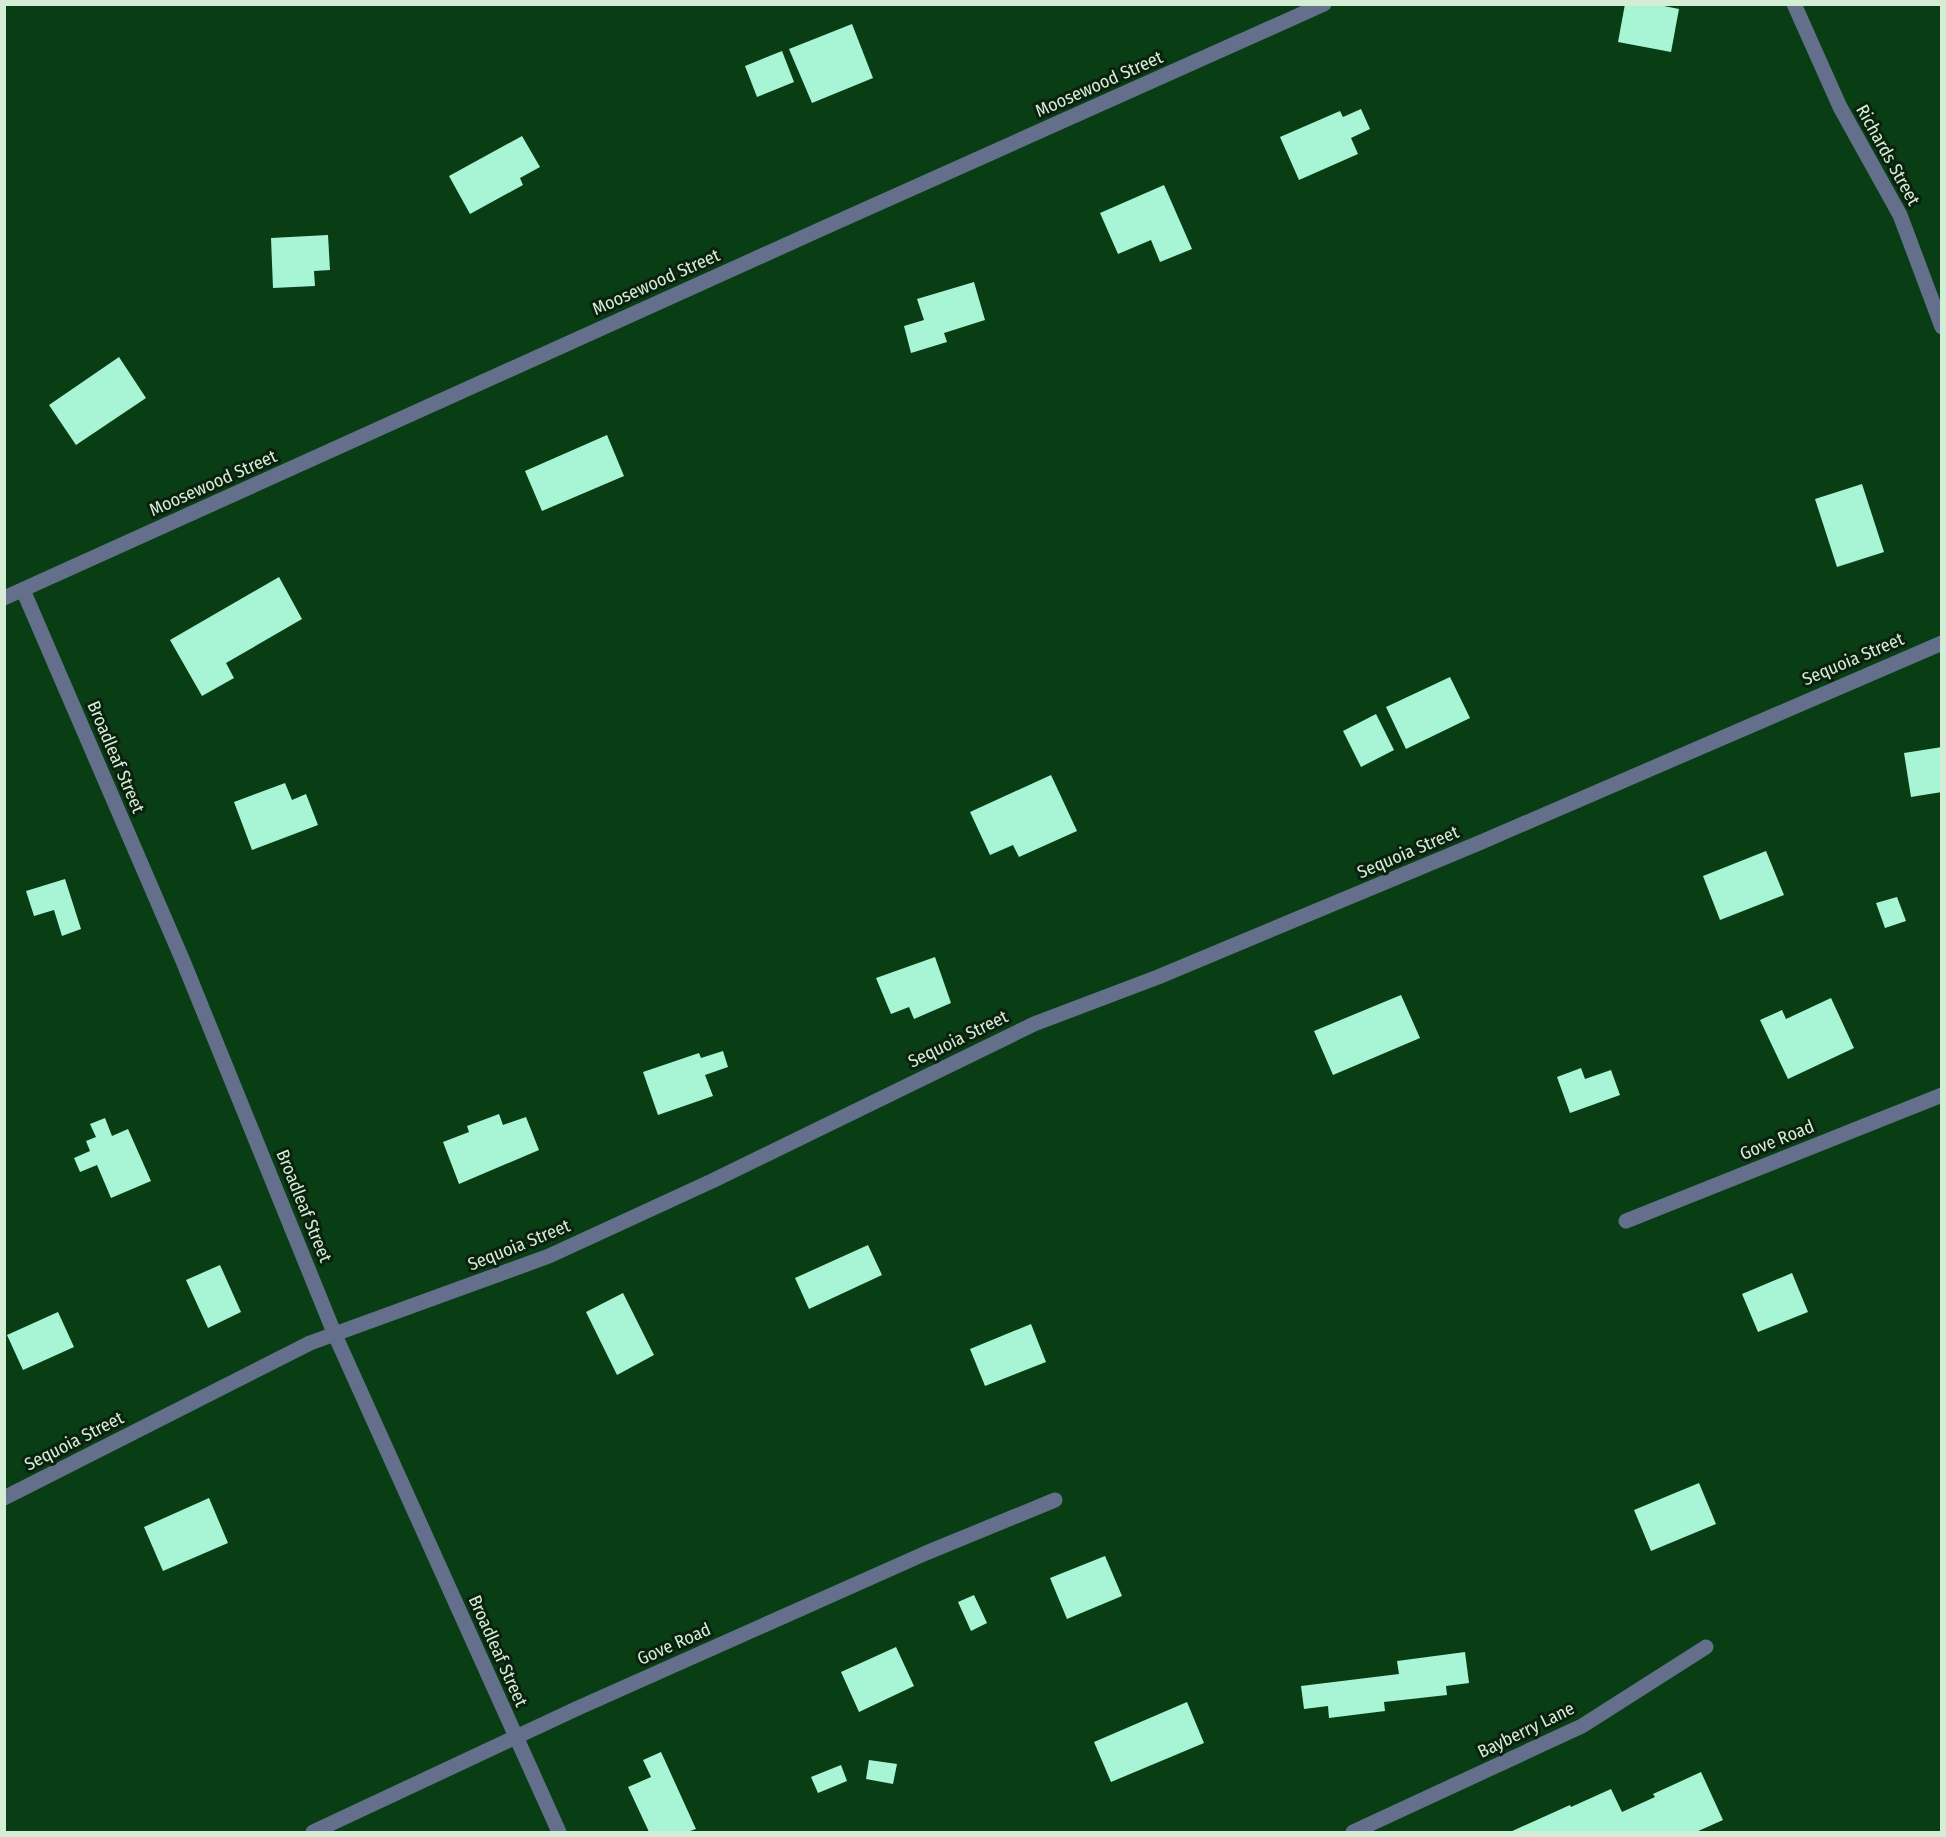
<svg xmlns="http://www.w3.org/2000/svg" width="1946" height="1837" viewBox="0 0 1946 1837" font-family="'Fira Sans Condensed',sans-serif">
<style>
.building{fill:#a8f5d5}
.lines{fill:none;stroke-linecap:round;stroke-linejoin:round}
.minor{stroke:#64708b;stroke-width:15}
.labels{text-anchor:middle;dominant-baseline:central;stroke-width:6;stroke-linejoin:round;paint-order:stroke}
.street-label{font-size:18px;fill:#d4eed5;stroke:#0b200e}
</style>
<rect width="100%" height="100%" fill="#093e15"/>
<g class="building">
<path d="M1625 4H1654L1679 9 1671 52 1618 42Z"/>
<path d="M852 24 873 78 812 103 789 49Z"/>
<path d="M782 51 794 82 757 97 745 66Z"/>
<path d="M1361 109 1370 129 1351 138 1358 154 1299 180 1280 137 1340 111 1343 117Z"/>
<path d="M522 136 540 167 520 178 523 185 470 214 449 176Z"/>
<path d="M1164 185 1192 249 1160 262 1151 240 1118 254 1100 213Z"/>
<path d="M328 235 330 270 314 271 315 286 273 288 271 238Z"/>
<path d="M974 282 985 320 944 333 947 342 911 353 904 326 924 320 917 299Z"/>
<path d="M119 357 146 398 76 445 49 405Z"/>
<path d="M607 435 624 476 542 511 525 471Z"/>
<path d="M1862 484 1884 552 1837 567 1815 499Z"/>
<path d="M279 577 302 619 226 663 234 678 202 696 170 640Z"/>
<path d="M1450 677 1470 718 1406 749 1386 707Z"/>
<path d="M1376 714 1394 750 1361 767 1343 731Z"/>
<path d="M1942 747V792L1911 797 1904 753Z"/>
<path d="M1051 775 1077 831 1019 857 1013 845 990 855 970 812Z"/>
<path d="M285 783 292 800 306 794 318 825 252 850 234 802Z"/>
<path d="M1766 851 1784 895 1720 920 1703 876Z"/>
<path d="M65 879 81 929 62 936 54 910 34 916 26 891Z"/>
<path d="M1897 897 1906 921 1885 928 1876 903Z"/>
<path d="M935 957 951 1003 914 1019 909 1007 891 1014 876 978Z"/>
<path d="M1401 995 1420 1038 1333 1075 1314 1031Z"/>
<path d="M1831 998 1854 1048 1788 1079 1760 1020 1782 1010 1786 1019Z"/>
<path d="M723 1051 728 1067 705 1075 713 1096 658 1115 643 1072 699 1053 701 1058Z"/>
<path d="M1581 1068 1585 1079 1611 1070 1620 1095 1570 1113 1557 1077Z"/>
<path d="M499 1114 503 1125 526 1117 539 1150 459 1184 443 1142 469 1132 467 1126Z"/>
<path d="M105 1118 112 1136 128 1129 151 1181 111 1198 97 1165 80 1172 74 1158 90 1151 86 1141 96 1137 90 1124Z"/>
<path d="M868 1245 882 1275 809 1309 795 1278Z"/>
<path d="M220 1265 241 1312 208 1328 186 1280Z"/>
<path d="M1792 1273 1808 1312 1758 1332 1742 1294Z"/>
<path d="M623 1293 654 1355 617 1375 586 1312Z"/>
<path d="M58 1312 74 1347 23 1370 7 1335Z"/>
<path d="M1031 1324 1046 1362 985 1386 970 1349Z"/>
<path d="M1699 1483 1716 1524 1651 1551 1634 1510Z"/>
<path d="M209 1498 228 1543 163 1571 144 1527Z"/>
<path d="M1105 1556 1122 1596 1067 1619 1050 1578Z"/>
<path d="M974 1595 987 1623 971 1631 958 1602Z"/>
<path d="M896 1647 914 1686 859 1712 841 1672Z"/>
<path d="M1465 1652 1469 1683 1446 1686 1447 1695 1384 1702 1385 1711 1329 1718 1328 1706 1304 1709 1301 1686 1399 1674 1397 1661Z"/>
<path d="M1187 1702 1204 1743 1111 1782 1094 1742Z"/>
<path d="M661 1752 696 1829 687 1832H649L628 1787 651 1777 643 1760Z"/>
<path d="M869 1760 897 1764 893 1784 866 1779Z"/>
<path d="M841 1765 847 1781 818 1793 811 1777Z"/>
<path d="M1701 1772 1723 1820 1696 1832H1510L1570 1805 1571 1807 1611 1789 1622 1812 1655 1797 1653 1794Z"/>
</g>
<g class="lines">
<g class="minor">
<path d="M1794 4 1840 107 1900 215 1942 327"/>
<path d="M23 590 183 961 335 1335 559 1832"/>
<path d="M4 598 819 230 1324 4"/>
<path d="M1626 1221 1942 1095"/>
<path d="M4 1498 310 1343 549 1256 712 1181 1034 1024 1158 977 1479 843 1942 643"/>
<path d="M313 1832 578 1708 926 1553 1055 1500"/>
<path d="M1353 1832 1582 1726 1706 1647"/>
</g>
</g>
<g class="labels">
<g class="street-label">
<text transform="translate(1099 84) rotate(-24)">Moosewood Street</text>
<text transform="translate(1888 155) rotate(61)">Richards Street</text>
<text transform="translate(656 282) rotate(-24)">Moosewood Street</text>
<text transform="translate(213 483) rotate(-24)">Moosewood Street</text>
<text transform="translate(1853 659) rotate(-23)">Sequoia Street</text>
<text transform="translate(116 757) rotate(67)">Broadleaf Street</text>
<text transform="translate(1408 852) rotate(-23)">Sequoia Street</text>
<text transform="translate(958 1039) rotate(-26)">Sequoia Street</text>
<text transform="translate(1777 1140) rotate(-22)">Gove Road</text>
<text transform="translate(304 1206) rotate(68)">Broadleaf Street</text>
<text transform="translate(519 1245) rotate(-22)">Sequoia Street</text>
<text transform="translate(74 1441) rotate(-27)">Sequoia Street</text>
<text transform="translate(674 1644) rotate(-24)">Gove Road</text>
<text transform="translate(498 1651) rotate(66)">Broadleaf Street</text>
<text transform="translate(1526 1730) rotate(-26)">Bayberry Lane</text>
</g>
</g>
<rect width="1946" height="1837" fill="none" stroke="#d4eed5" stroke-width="12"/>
</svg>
